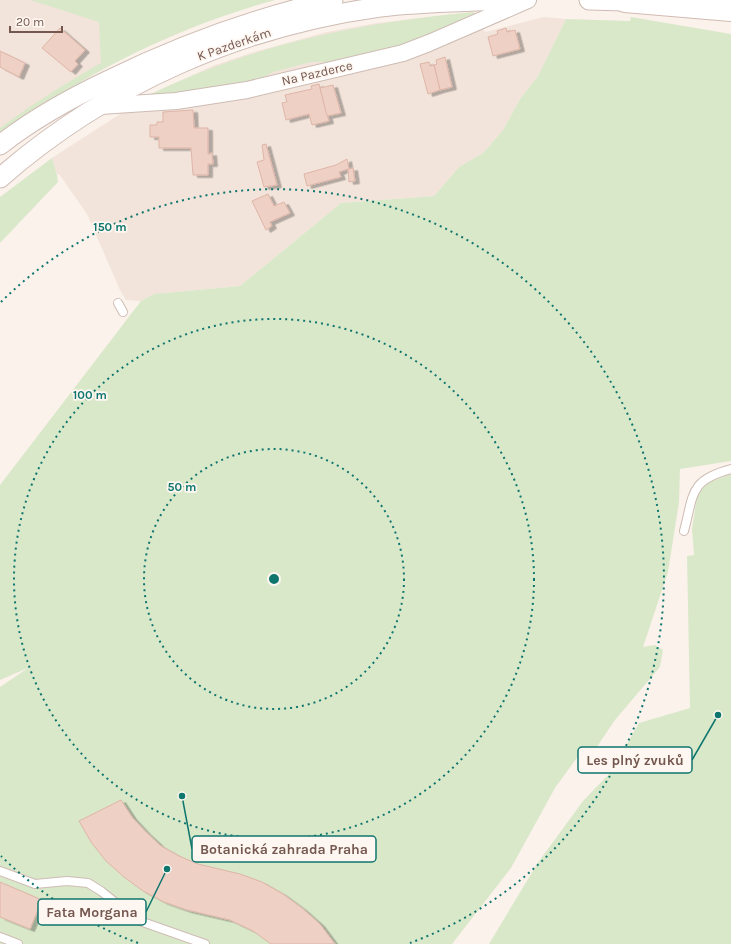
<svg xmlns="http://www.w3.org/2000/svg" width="731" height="944" viewBox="0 0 731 944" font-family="Karla,sans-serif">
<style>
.residential{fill:#f2e4da}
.green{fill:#dae8ca}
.building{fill:#eed0c5;stroke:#dfb5a7;filter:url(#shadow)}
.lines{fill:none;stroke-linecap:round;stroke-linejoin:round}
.service-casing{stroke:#cebcb4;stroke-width:10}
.minor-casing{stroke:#cebcb4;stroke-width:18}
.tertiary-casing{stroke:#cebcb4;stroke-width:21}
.secondary-casing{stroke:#d1bbb2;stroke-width:24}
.service{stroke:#fff;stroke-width:8}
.minor{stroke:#fff;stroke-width:16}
.tertiary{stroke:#fff;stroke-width:19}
.secondary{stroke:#fff;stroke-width:22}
.ring{fill:none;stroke:#0f766e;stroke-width:2;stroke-dasharray:2 4}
.labels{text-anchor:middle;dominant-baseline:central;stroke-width:3.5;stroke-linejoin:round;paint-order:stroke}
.street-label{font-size:13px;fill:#745850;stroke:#fef7f1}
.centre{fill:#0f766e;stroke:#fef7f1;stroke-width:2}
.ring-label{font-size:12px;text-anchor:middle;font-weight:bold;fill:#0f766e;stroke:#fef7f1;stroke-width:3.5;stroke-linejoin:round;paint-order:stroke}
.leader{fill:none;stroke:#0f766e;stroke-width:1.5}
.callout-dot{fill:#0f766e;stroke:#fef7f1;stroke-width:1.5}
.callout{fill:#fef7f1;stroke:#0f766e;stroke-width:1.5}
.callout-label{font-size:14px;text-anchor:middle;font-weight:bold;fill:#745850}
</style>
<defs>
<filter id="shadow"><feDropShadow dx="4.5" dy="2.5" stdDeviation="0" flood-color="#0004"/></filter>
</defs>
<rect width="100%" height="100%" fill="#fbf2eb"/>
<g class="residential">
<path d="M0 0H275L244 8 193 27 129 55 94 74 30 113 0 135Z"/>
<path d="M473 12 477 14 485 32 544 17 566 19 538 76 520 99 503 130 483 153 459 167 434 196 341 203 240 286 154 294 141 301 126 300 120 290 87 214 59 174 57 175 52 158 151 94 215 65 254 52 327 32 377 23Z"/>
</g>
<g class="green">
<path d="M30 0H275C175 27 83 74 0 135V128C32 104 66 83 101 63L99 22Z"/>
<path d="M473 12 477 14 405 46 337 62H311L273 72 251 84 232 89 155 95 151 94C256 44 357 23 473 12Z"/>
<path d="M631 17 731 34V461L680 469 679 502 668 572 643 647 655 645 663 650 660 667 615 720 594 751 579 755 555 788 511 868 452 944H0V687L28 668 0 680V485L141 301 154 294 240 286 341 203 434 196 459 167 483 153 503 130 520 99 538 76 566 19 630 21Z"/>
<path d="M52 158 57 175 58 182 0 243V197Z"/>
<path d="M731 474V944H489L537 864 583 801 611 772 639 723 690 708 687 556 694 555 692 529 698 489 715 478Z"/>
</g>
<g class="building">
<path d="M60 28 85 50 75 61 78 64 71 72 42 48Z"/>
<path d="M506 28 507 32 515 30 520 49 493 56 488 37 498 34 497 31Z"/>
<path d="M0 51 25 63 19 77 0 67Z"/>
<path d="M445 57 452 87 440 90 434 65 437 64 436 60Z"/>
<path d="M429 62 430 66 434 65 440 90 428 94 420 64Z"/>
<path d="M319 84 329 121 312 125 309 114 286 120 282 103 287 102 285 95 312 89 311 86Z"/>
<path d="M333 85 341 113 327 116 320 88Z"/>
<path d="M193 110 194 128H208V154L212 153 213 164H208V175H193L191 148H159V137H150V125H157V122H163V112Z"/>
<path d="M266 144 277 185 264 187 257 162 264 160 262 145Z"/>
<path d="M347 159 349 169 353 168 355 181 349 182 348 169 339 172 341 177 307 186 304 174 336 165Z"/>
<path d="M268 194 274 206 284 202 290 213 270 222 272 226 266 230 252 201Z"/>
<path d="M121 800 132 817 146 832 161 846 179 856 198 864 240 874 262 882 283 894 302 908 320 924 335 944H271L253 931 230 920 187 910 164 902 143 891 124 877 106 861 91 842 79 821Z"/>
<path d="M0 882 42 900 30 929 0 917Z"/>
</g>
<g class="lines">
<defs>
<g id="service">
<path d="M118 303 123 312"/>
<path d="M684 531C694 494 689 480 731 469"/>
<path d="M0 871 35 884 67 881 88 883 101 891 137 920 205 944"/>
<path d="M0 937 18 944"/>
</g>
<path id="minor" d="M100 106 176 101 247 90 403 53 429 43 528 0"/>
<g id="tertiary">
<path d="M589 0 625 1 631 0"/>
<path d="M0 145C33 119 71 98 109 80 181 45 255 18 333 0"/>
<path d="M0 178C106 85 240 26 380 7 419 2 460 2 500 0"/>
</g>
<path id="secondary" d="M625 1 731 10"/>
</defs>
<use href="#service" class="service-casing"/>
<use href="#minor" class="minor-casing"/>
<use href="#tertiary" class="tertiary-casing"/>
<use href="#secondary" class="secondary-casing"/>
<use href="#service" class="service"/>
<use href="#minor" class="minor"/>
<use href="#tertiary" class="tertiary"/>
<use href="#secondary" class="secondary"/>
</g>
<g class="ring">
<circle cx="274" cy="579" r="130"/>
<circle cx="274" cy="579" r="260"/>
<path d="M138 943A389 389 0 0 1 1 856M1 302A389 389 0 1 1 410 943"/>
</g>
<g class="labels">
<g class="street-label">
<text transform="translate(234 44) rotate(-19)">K Pazderkám</text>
<text transform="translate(317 73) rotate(-13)">Na Pazderce</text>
</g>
</g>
<circle cx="274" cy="579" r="6" class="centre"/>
<g class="ring-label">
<text x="110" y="231">150 m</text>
<text x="90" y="399">100 m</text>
<text x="182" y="491">50 m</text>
</g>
<path class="leader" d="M718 715L692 760M182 796L192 849M167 869L146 912"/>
<g class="callout-dot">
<circle cx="718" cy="715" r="4"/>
<circle cx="182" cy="796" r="4"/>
<circle cx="167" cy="869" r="4"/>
</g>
<g class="callout">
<rect x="578" y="747" width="114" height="26" rx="4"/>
<rect x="192" y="836" width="184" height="26" rx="4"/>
<rect x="38" y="899" width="108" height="26" rx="4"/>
</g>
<g class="callout-label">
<text x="635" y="765">Les plný zvuků</text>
<text x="284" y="854">Botanická zahrada Praha</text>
<text x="92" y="917">Fata Morgana</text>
</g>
<path d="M10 26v6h52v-6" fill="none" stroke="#745850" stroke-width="2"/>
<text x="16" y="26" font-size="12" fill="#745850" stroke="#fef7f1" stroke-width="3" paint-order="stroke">20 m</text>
</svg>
